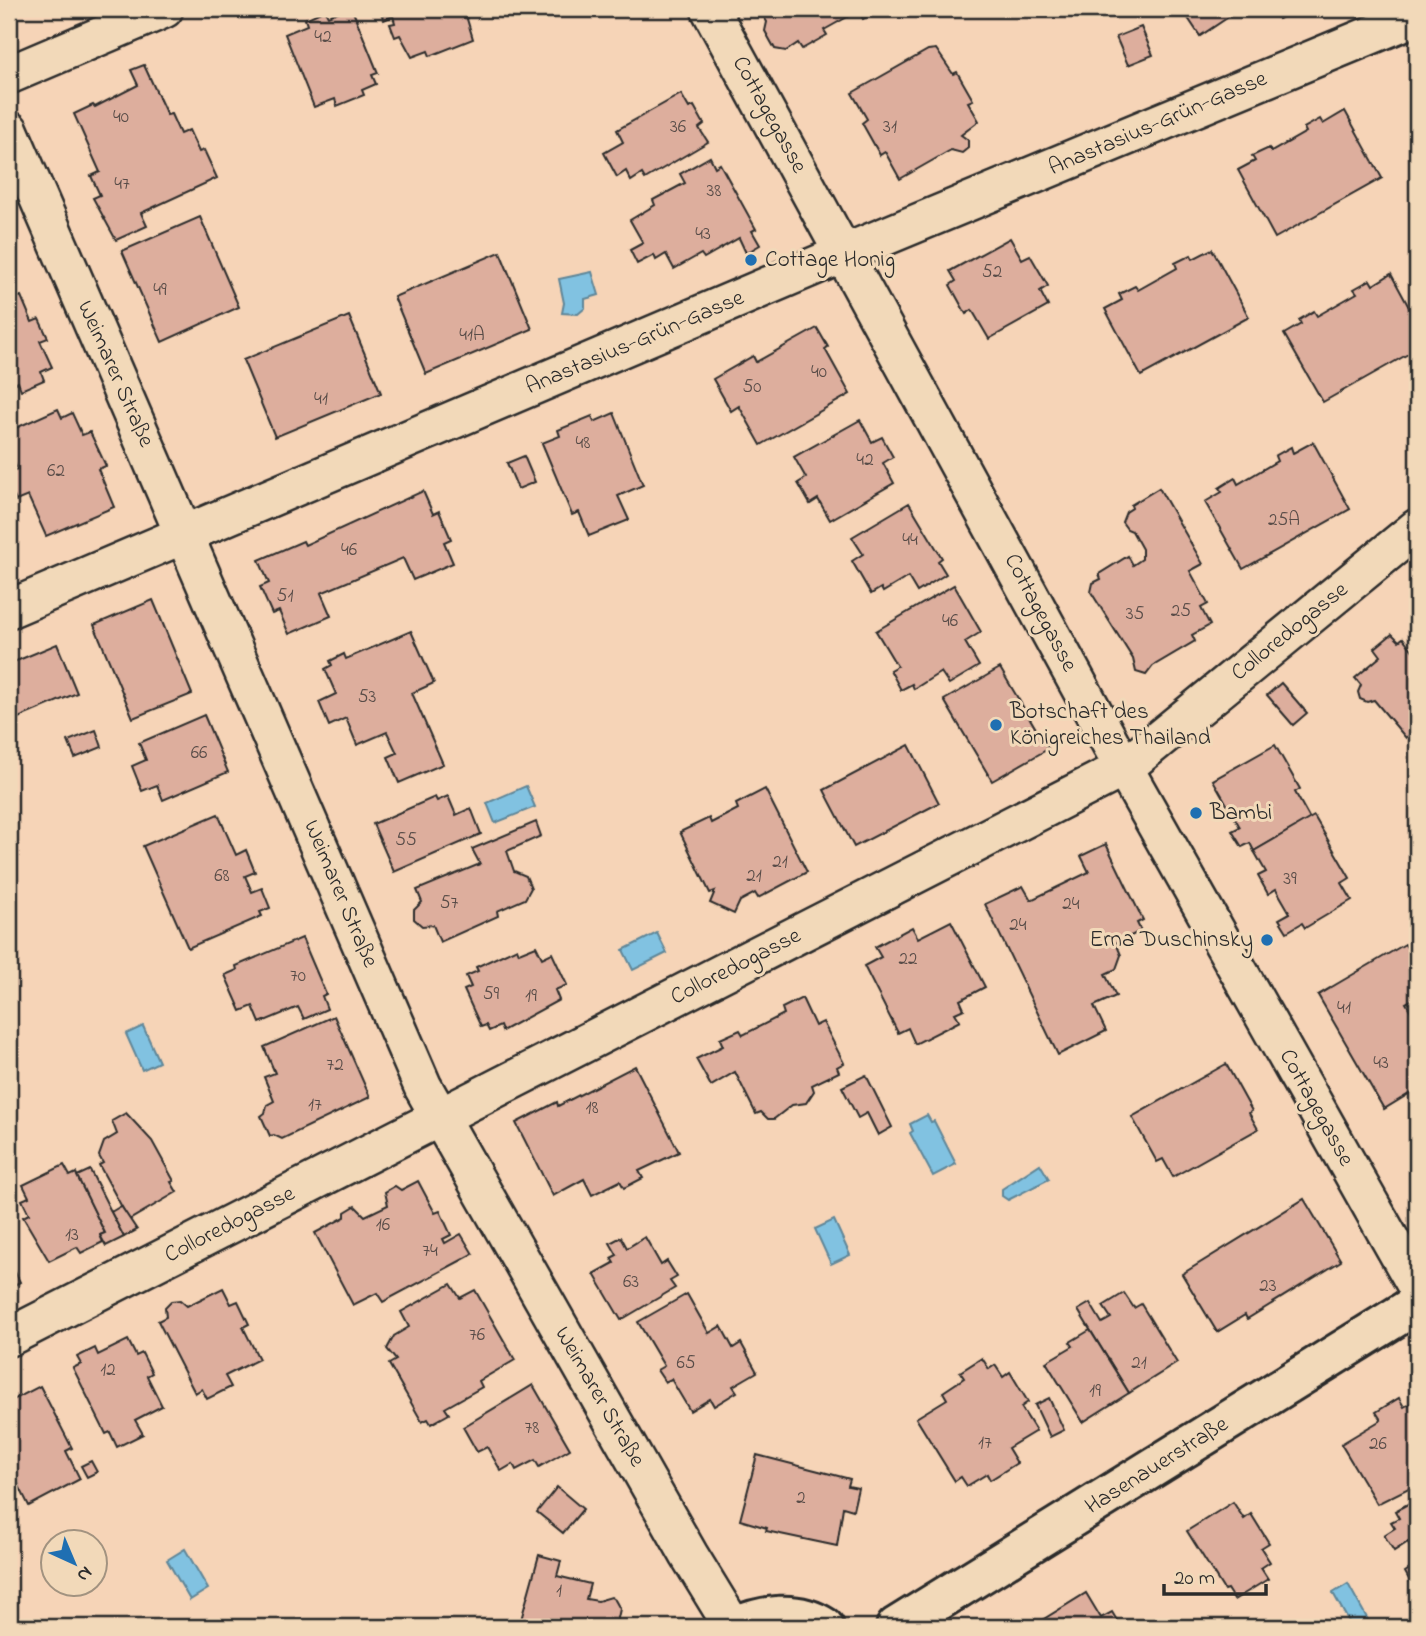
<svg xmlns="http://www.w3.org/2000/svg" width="1426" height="1636" viewBox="0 0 1426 1636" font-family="'Indie Flower',sans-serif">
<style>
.water{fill:#81c2e1;stroke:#5f8698;stroke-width:2}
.building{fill:#ddae9d;stroke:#2b2b2b;stroke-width:2}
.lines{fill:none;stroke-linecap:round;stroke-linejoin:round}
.minor-casing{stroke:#2b2b2b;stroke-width:42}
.tertiary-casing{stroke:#2b2b2b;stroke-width:44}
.minor{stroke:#f2d9b9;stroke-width:37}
.tertiary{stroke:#f2d9b9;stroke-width:38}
.poi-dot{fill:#1f6fb2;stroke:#f2d9b9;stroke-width:2.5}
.labels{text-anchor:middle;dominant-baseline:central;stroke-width:6;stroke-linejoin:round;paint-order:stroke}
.number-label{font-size:19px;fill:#584c48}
.street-label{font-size:23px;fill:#2b2b2b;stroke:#f2d9b9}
.poi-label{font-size:23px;fill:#2b2b2b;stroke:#f2d9b9;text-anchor:start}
</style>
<rect width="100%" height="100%" fill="#f6d4b7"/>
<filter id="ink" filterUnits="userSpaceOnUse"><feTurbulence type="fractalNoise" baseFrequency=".0143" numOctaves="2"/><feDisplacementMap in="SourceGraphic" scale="14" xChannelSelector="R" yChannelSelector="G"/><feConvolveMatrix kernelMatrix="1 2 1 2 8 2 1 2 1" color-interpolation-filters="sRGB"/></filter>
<g filter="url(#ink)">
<g class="water">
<path d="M592 272 599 295 585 299V308L578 314 562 313 564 303 559 279Z"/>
<path d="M526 786 535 807 495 823 487 803Z"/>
<path d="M657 933 667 953 633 970 623 950Z"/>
<path d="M143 1026 159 1062 142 1070 126 1034Z"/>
<path d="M927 1115 931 1122 934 1121 956 1164 933 1176 910 1133 913 1131 910 1124Z"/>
<path d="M1040 1164 1049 1179 1008 1200 1002 1196V1189Z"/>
<path d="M834 1220 850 1255 831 1264 815 1229Z"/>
<path d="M185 1549 208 1589 190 1600 167 1560Z"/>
<path d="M1348 1584 1372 1627H1352L1333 1593Z"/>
</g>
<g class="building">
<path d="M345 9H352L378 73 372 75 376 84 362 90 364 95 337 106 335 99 314 107 285 34 307 25 305 19 325 10 328 16Z"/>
<path d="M379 9H464L473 39 430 56 428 51 412 57 400 35 395 37 390 24 395 23 393 16 384 20Z"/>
<path d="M579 9H600L582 16Z"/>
<path d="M759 9H874L876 12 863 19 858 11 824 30 827 35 802 49 798 43 786 51 775 49 765 31 767 22Z"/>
<path d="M1182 9H1225L1230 16 1200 36Z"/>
<path d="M1274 9H1303L1278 19Z"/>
<path d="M1141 27 1153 55 1128 65 1116 37Z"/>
<path d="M936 49 953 74 957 72 973 100 968 102 979 121 961 135 968 140V148L962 153 951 150 900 179 885 152 880 155 862 123 867 119 852 93 928 50Z"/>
<path d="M144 65 167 115 171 114 180 134 189 130 199 152 204 150 217 178 141 213 147 226 116 240 93 198 100 195 91 176 100 172 74 114 93 105 95 107 138 85 131 70Z"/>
<path d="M681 94 689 108 694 106 704 124 699 128 708 142 645 179 642 174 631 181 626 171 617 177 604 153 623 142 617 130Z"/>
<path d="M1345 111 1382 178 1275 238 1238 170 1255 161 1252 156 1269 148 1271 152 1306 132 1304 128 1320 119 1323 124Z"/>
<path d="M710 157 715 167 720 164 756 229 752 231 760 245 746 253 739 238 704 258 701 254 674 269 666 254 656 260 654 255 637 264 630 250 643 243 630 220 655 205 653 200 685 183 680 174Z"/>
<path d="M200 217 239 307 162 342 122 251Z"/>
<path d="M1010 238 1022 259 1030 255 1048 286 1040 291 1048 306 989 339 972 310 966 314 950 285 956 281 950 271Z"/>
<path d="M1212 249 1249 317 1141 376 1105 309 1122 300 1119 294 1135 286 1138 290 1177 268 1175 263 1191 255 1193 259Z"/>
<path d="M500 252 532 329 426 374 394 297Z"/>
<path d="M1391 274 1417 322V349L1323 402 1284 334 1301 324 1299 320 1314 311 1317 316 1357 293 1354 289 1370 280 1373 285Z"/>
<path d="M21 296 32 322 39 319 48 338 40 341 52 367 41 372 44 380 21 390 18 382 9 386V301Z"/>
<path d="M349 316 381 393 275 437 243 360Z"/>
<path d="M817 328 828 347 825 349 850 394 761 445 739 406 731 411 713 379 753 356 756 362Z"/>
<path d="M58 409 62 418 72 413 82 435 90 432 106 466 98 469 114 507 46 536 28 496 16 501 9 485V473L17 469 9 451V441L13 439 9 431Z"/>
<path d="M614 413 643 485 618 496 629 520 589 536 579 512 572 515 542 443 560 436 558 430 592 416 594 422Z"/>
<path d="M860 420 872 442 882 437 893 457 883 463 894 483 830 520 818 499 810 504 798 483 806 478 794 457Z"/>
<path d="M1313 442 1350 509 1243 569 1205 502 1222 492 1219 488 1235 478 1238 484 1277 461 1275 456 1291 447 1293 453Z"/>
<path d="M524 456 535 482 518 489 507 463Z"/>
<path d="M1159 488 1203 564 1190 571 1208 604 1201 608 1210 625 1192 635 1195 641 1153 666 1146 675 1136 672 1133 659 1091 592 1093 583 1101 579 1099 574 1128 556 1133 565 1142 559V549L1132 531 1127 529 1122 522 1126 512 1132 508 1131 505Z"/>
<path d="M423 491 433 514 439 511 451 539 444 542 453 563 413 580 403 558 321 593 331 616 289 634 279 611 272 614 260 587 269 583 259 560 303 541 305 545Z"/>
<path d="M909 503 942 558 938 561 946 574 917 592 908 577 883 592 881 588 871 594 852 561 863 554 852 537Z"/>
<path d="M954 585 981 632 965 642 979 666 949 684 941 672 914 689 912 684 901 690 890 670 897 666 876 631Z"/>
<path d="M153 600 192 694 133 718 94 625Z"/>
<path d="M411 631 434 683 412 693 443 764 399 783 388 757 397 753 387 732 357 745 346 718 329 726 319 702 336 694 325 669 332 665 330 661 344 654 346 659Z"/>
<path d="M1392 634 1399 641 1403 638 1417 656V737L1413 732 1406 738 1374 700 1367 702 1360 699 1358 692 1361 685 1355 678 1381 656 1375 648Z"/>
<path d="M57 644 77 693 9 722V664Z"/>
<path d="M1000 668 1048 749 992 781 944 700Z"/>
<path d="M1281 683 1307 713 1293 725 1267 695Z"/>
<path d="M204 715 228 772 163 800 157 785 142 791 132 766 146 760 139 743Z"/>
<path d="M96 730 102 747 75 758 68 741Z"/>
<path d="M909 745 939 803 854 847 824 790Z"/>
<path d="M1275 745 1300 789 1295 792 1310 819 1254 851 1250 843 1242 847 1232 831 1240 827 1213 780Z"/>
<path d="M765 789 807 872 758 898 755 893 740 901 734 914 710 903 715 891 710 893 680 832 709 818 711 823 738 809 736 804Z"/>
<path d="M448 796 456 815 471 808 481 834 394 872 373 824 435 797 437 801Z"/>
<path d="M218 814 236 855 246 850 255 872 245 876 252 892 262 888 270 908 260 912 262 916 188 948 143 846Z"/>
<path d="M1314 816 1350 878 1342 883 1352 900 1305 928 1302 923 1287 932 1279 919 1290 913 1276 889 1268 894 1258 876 1266 872 1254 851Z"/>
<path d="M536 822 541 836 507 851 514 871 526 876 531 888 525 899 497 911 498 916 440 942 433 925 422 926 414 919V910L422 902 417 890 480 864 472 849Z"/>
<path d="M1106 844 1143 920 1137 923 1141 931 1116 943 1121 955 1116 969 1105 974 1116 996 1094 1006 1106 1031 1058 1055 985 904 1023 886 1031 900 1089 872 1081 856Z"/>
<path d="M951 921 985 987 960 1000 964 1009 955 1013 960 1021 915 1044 908 1028 898 1033 864 966 881 957 875 947 912 927 918 938Z"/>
<path d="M302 938 326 994 322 996 327 1009 304 1019 298 1007 260 1023 253 1006 241 1011 225 975 237 970 236 966Z"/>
<path d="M1405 944 1417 965V997L1406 1003 1417 1022V1089L1384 1109 1318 995Z"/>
<path d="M536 946 542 958 552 953 567 985 555 990 559 1000 502 1031 500 1026 489 1031 486 1025 481 1027 464 990 471 987 466 976 478 971 476 967 517 948 519 953Z"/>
<path d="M802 998 815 1026 823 1022 844 1063 837 1067 839 1072 812 1085 814 1091 806 1103 792 1105 774 1119H768L761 1112 756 1114 735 1072 711 1086 696 1059 723 1046 720 1039 740 1030 743 1035 784 1014 782 1008Z"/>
<path d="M334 1016 370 1097 282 1139 274 1135 270 1136 261 1116 265 1113 267 1105 274 1101 264 1077 275 1073 264 1047Z"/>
<path d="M1226 1064 1252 1111 1249 1113 1258 1129 1173 1177 1163 1159 1157 1162 1132 1117Z"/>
<path d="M635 1066 679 1152 639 1171 643 1178 624 1188 620 1181 592 1195 584 1179 553 1196 516 1123 557 1102 558 1106Z"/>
<path d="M866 1075 892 1127 878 1135 867 1113 858 1118 842 1087Z"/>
<path d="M126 1113 152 1141 174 1181 171 1182 177 1192 129 1220 99 1165 103 1163 99 1156 104 1142 117 1134 112 1121Z"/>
<path d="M64 1165 70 1176 76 1173 105 1233 100 1235 103 1242 81 1253 77 1247 49 1261 23 1217 29 1214 22 1200 29 1197 23 1185Z"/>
<path d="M90 1170 124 1237 106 1246 100 1235 105 1233 77 1176Z"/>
<path d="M418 1181 435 1213 440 1211 451 1235 443 1239 445 1243 461 1234 473 1254 383 1302 377 1293 353 1305 315 1233 345 1217V1212L355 1206 365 1216 388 1205 385 1192 395 1186 401 1190Z"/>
<path d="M1304 1199 1341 1261 1247 1319 1245 1315 1217 1332 1182 1274Z"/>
<path d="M121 1206 137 1230 124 1237 111 1212Z"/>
<path d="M621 1237 627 1248 645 1237 661 1265 667 1261 677 1277 670 1281 675 1288 621 1320 594 1274 614 1263 611 1258 617 1255 610 1243Z"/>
<path d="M9 1260 20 1282 9 1288Z"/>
<path d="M451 1284 460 1298 475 1290 515 1360 479 1381 482 1387 445 1408 449 1414 431 1424 428 1419 422 1422 389 1364 396 1360 387 1349 394 1336 409 1327 401 1312Z"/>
<path d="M223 1288 231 1304 238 1301 249 1324 243 1327 259 1359 225 1376 231 1387 207 1399 202 1389 195 1393 158 1321 166 1317 165 1307 171 1301 180 1300 187 1306Z"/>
<path d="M1124 1293 1134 1308 1141 1304 1177 1363 1129 1393 1078 1310 1090 1303 1102 1323 1111 1318 1103 1306Z"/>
<path d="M687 1294 709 1333 721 1326 733 1348 741 1343 757 1372 733 1386 737 1392 714 1406 710 1399 690 1411 671 1379 665 1382 657 1370 664 1366 638 1322Z"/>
<path d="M1090 1330 1129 1393 1083 1422 1046 1362 1073 1346 1070 1342Z"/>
<path d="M128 1340 136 1356 142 1353 152 1373 147 1376 162 1406 135 1420 143 1434 117 1447 110 1432 106 1434 73 1368 81 1364 77 1357 95 1348 98 1355Z"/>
<path d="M982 1358 989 1369 995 1365 1003 1377 1010 1372 1028 1402 1021 1407 1036 1431 1008 1448 1017 1463 990 1480 987 1474 967 1486 961 1477 955 1481 916 1418 947 1399 943 1392 964 1378 960 1372Z"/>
<path d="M533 1385 570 1449 539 1467 535 1460 516 1470 513 1464 501 1471 487 1447 477 1452 463 1427Z"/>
<path d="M40 1386 72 1448 66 1451 80 1479 29 1506 9 1466V1402Z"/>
<path d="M1049 1398 1064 1430 1050 1437 1035 1405Z"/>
<path d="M1399 1398 1404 1407 1413 1402 1417 1410V1484L1377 1504 1341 1444 1381 1420 1376 1412Z"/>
<path d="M757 1455 850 1479 848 1486 858 1488 853 1510 843 1507 837 1546 766 1531 767 1528 740 1520Z"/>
<path d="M91 1461 97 1472 87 1477 81 1466Z"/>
<path d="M557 1487 583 1509 563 1533 537 1512Z"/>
<path d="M1417 1499V1558L1408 1542 1394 1551 1384 1535 1395 1528 1391 1522 1399 1518 1395 1511Z"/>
<path d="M1233 1502 1244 1519 1251 1514 1269 1543 1261 1548 1270 1562 1261 1568 1268 1579 1234 1600 1227 1589 1224 1590 1187 1531Z"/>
<path d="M539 1555 561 1561 557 1576 590 1584 586 1599 598 1601 611 1597 615 1600 620 1609 616 1627H519Z"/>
<path d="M1417 1564V1594L1405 1572Z"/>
<path d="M1086 1593 1101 1618 1112 1612 1121 1627H1043L1039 1622Z"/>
</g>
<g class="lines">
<defs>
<g id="minor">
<path d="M710 9 1124 768 1417 1287"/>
<path d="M9 75 164 9"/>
<path d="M9 130 423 1087 689 1555 733 1627"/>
<path d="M9 609 845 253 1417 16"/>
<path d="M9 1337 1124 768 1417 528"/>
</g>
<g id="tertiary">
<path d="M735 1627C762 1615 797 1609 824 1627"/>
<path d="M896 1627 1417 1304"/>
</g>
</defs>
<use href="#minor" class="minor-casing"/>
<use href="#tertiary" class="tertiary-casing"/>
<use href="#minor" class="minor"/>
<use href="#tertiary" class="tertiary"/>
</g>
</g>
<g class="poi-dot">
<circle cx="751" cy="260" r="7"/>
<circle cx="996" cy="725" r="7"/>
<circle cx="1196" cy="813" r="7"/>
<circle cx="1267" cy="940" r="7"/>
</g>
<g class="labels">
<g class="number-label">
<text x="323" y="37">42</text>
<text x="121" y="117">40</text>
<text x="678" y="127">36</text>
<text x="890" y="127">31</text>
<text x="122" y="184">47</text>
<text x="714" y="191">38</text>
<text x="703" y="234">43</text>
<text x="992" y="272">52</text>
<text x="160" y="290">49</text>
<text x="472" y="335">41A</text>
<text x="819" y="372">40</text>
<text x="752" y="387">50</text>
<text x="321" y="399">41</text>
<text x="583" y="443">48</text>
<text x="865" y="460">42</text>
<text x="56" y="471">62</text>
<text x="1284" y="520">25A</text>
<text x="910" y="540">44</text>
<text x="349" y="550">46</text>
<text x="285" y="596">51</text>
<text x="1181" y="611">25</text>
<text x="1135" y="614">35</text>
<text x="950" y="621">46</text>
<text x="367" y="697">53</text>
<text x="199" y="753">66</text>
<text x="406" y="840">55</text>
<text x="780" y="862">21</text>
<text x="222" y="876">68</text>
<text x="754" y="876">21</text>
<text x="1290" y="879">39</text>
<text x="449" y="903">57</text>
<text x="1071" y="904">24</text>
<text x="1018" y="925">24</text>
<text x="908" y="959">22</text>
<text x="298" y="976">70</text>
<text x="491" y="994">59</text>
<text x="531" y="996">19</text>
<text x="1344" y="1008">41</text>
<text x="1381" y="1063">43</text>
<text x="335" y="1065">72</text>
<text x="315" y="1105">17</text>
<text x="592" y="1108">18</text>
<text x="383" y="1225">16</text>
<text x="72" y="1235">13</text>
<text x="430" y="1251">74</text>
<text x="631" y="1282">63</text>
<text x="1268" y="1286">23</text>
<text x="477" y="1335">76</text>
<text x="686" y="1363">65</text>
<text x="1139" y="1363">21</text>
<text x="108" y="1370">12</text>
<text x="1095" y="1391">19</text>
<text x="532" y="1428">78</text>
<text x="985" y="1443">17</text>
<text x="1378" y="1444">26</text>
<text x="801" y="1498">2</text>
<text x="559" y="1591">1</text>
</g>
<g class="street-label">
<text transform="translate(769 115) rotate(61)">Cottagegasse</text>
<text transform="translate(1158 124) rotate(-23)">Anastasius-Grün-Gasse</text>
<text transform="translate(635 343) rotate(-23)">Anastasius-Grün-Gasse</text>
<text transform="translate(115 374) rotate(66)">Weimarer Straße</text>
<text transform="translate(1040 613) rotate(62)">Cottagegasse</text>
<text transform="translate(1290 632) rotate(-39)">Colloredogasse</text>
<text transform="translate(340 894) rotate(67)">Weimarer Straße</text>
<text transform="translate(736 967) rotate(-27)">Colloredogasse</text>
<text transform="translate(1316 1108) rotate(61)">Cottagegasse</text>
<text transform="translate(230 1225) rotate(-27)">Colloredogasse</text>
<text transform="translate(599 1397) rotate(60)">Weimarer Straße</text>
<text transform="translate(1157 1466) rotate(-32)">Hasenauerstraße</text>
</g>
<g class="poi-label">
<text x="765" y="260">Cottage Honig</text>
<text x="1010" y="712">Botschaft des<tspan x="1010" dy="26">Königreiches Thailand</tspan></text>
<text x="1210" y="813">Bambi</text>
<text x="1253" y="940" text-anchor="end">Erna Duschinsky</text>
</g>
</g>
<rect width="1426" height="1636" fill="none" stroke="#f2d9b9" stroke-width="35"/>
<rect x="18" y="18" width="1391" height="1601" fill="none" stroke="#2b2b2b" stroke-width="2.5" filter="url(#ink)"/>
<g transform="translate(74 1563) rotate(136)"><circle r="33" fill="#f2d9b9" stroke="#a29380" stroke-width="2"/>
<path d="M0-5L12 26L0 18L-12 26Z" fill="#1f6fb2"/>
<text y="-10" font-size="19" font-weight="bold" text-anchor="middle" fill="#2b2b2b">N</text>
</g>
<path d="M1164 1584v10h102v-10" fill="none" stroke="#2b2b2b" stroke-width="3.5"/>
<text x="1174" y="1584" font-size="21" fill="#2b2b2b" stroke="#f2d9b9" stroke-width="5" paint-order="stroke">20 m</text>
</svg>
